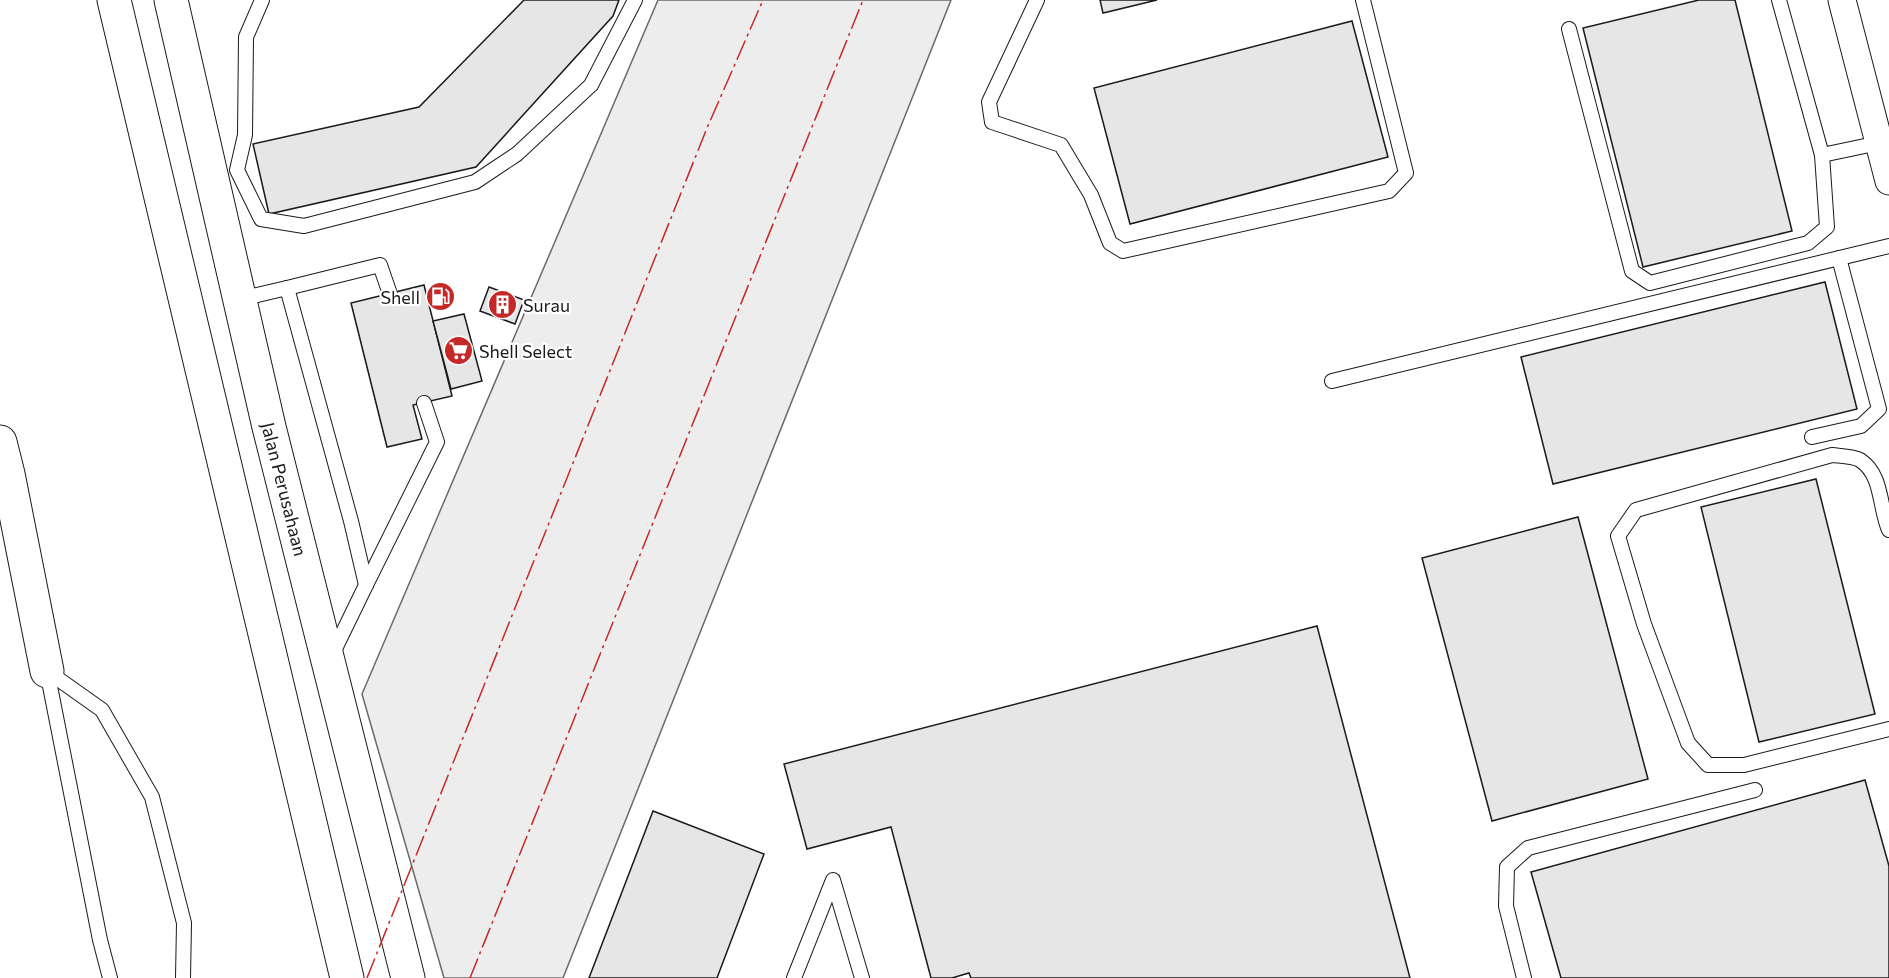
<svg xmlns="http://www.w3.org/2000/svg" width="1889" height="978" viewBox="0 0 1889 978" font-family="Commissioner,sans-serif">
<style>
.built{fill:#ededed;stroke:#6a6a6a;stroke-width:1.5}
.building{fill:#e6e6e6;stroke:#1a1a1a;stroke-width:1.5}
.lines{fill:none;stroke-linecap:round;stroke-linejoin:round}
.service-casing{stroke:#1a1a1a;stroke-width:16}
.minor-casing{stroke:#1a1a1a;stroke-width:29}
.primary-casing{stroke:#1a1a1a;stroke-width:35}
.motorway-casing{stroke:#1a1a1a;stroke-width:35}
.service{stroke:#fff;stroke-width:14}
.minor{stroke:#fff;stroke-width:27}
.primary{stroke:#fff;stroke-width:33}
.motorway{stroke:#fff;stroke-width:33}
.power{stroke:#c62828;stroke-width:1.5;stroke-dasharray:21 4.5 3 4.5;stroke-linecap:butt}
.labels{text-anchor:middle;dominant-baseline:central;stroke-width:4.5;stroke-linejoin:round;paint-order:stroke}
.poi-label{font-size:18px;fill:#1a1a1a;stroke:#fff;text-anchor:start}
.street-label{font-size:18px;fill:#1a1a1a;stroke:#fff}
</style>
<rect width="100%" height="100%" fill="#fff"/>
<path class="built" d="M658 0H951L563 978H444L362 694Z"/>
<g class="building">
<path d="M524 0H619L613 16 476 167 269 214 253 144 419 107Z"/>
<path d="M1100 0H1157L1103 13Z"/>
<path d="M1699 0H1735L1792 231 1643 267 1583 28Z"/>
<path d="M1352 21 1388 157 1130 224 1094 88Z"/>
<path d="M1825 282 1857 409 1553 484 1521 357Z"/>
<path d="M424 285 452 396 413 405 422 439 387 447 351 303Z"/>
<path d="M489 287 524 300 515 324 480 311Z"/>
<path d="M464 314 482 381 451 389 433 321Z"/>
<path d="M1816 479 1875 714 1759 742 1701 507Z"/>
<path d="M1578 517 1648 779 1492 821 1422 558Z"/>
<path d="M1317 626 1410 978H971L969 973 952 978H931L891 827 807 849 784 764Z"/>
<path d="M1865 780 1889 866V978H1561L1531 872Z"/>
<path d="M653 811 764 854 717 978H589Z"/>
</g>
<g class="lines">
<defs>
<g id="service">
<path d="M262 0 246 37 245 135 237 170 261 219 304 226 475 182 517 154 591 85 635 0"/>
<path d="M1037 0 989 102 992 122 1061 145 1091 195 1110 243 1123 251 1389 191 1406 173 1363 0"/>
<path d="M1779 0 1822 155 1879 143"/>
<path d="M1569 29 1632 271 1650 283 1808 243 1827 227 1822 155"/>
<path d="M287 288 380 265 390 294"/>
<path d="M240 299 287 288 351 521 366 585 331 657"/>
<path d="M1332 381 1889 246"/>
<path d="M1812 437 1861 426 1879 409 1839 258"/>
<path d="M1889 530C1879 507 1883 475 1860 460 1853 456 1840 456 1832 455L1636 510 1618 536 1644 624 1688 743 1708 765H1744L1889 729"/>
<path d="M366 585 437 442 424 403"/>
<path d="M47 671 102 710 152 797 184 923 183 978"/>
<path d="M47 671 100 940 110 978"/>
<path d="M794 978 833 880 862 978"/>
<path d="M1524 978 1506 906 1507 867 1528 848 1755 790"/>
</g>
<path id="minor" d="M1842 0 1889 181"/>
<g id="primary">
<path d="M114 0 347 978"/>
<path id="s1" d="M171 0 269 427 408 978"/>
</g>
<path id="motorway" d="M0 442 8 474 47 671"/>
</defs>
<use href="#service" class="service-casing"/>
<use href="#minor" class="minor-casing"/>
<use href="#primary" class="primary-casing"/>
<use href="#motorway" class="motorway-casing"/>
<use href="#service" class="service"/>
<use href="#minor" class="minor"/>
<use href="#primary" class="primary"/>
<use href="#motorway" class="motorway"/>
<g class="power">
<path d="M367 978 707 128 763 0"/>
<path d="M470 978 863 0"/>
</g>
</g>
<defs>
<symbol id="fuel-disc" viewBox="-11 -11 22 22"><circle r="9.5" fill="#c62828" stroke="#fff"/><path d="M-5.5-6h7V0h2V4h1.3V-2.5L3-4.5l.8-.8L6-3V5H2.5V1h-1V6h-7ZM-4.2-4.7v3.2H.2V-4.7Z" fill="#fff"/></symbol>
<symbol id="building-disc" viewBox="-11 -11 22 22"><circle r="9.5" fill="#c62828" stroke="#fff"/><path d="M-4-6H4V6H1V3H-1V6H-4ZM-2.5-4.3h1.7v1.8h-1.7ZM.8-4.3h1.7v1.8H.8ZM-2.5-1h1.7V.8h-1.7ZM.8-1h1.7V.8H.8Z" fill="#fff"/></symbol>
<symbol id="supermarket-disc" viewBox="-11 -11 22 22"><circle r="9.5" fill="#c62828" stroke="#fff"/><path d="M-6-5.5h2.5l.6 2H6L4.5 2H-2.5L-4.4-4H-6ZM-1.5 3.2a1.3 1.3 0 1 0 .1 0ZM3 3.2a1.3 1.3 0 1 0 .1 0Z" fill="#fff"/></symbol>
</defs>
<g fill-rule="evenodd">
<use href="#fuel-disc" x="424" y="280" width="33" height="33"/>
<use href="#building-disc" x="486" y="288" width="33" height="33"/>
<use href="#supermarket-disc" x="442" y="334" width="33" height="33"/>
</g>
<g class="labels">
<g class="poi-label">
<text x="420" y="297" text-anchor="end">Shell</text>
<text x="523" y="305">Surau</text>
<text x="479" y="351">Shell Select</text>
</g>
<g class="street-label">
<text stroke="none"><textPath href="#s1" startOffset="502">Jalan Perusahaan</textPath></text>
</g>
</g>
</svg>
